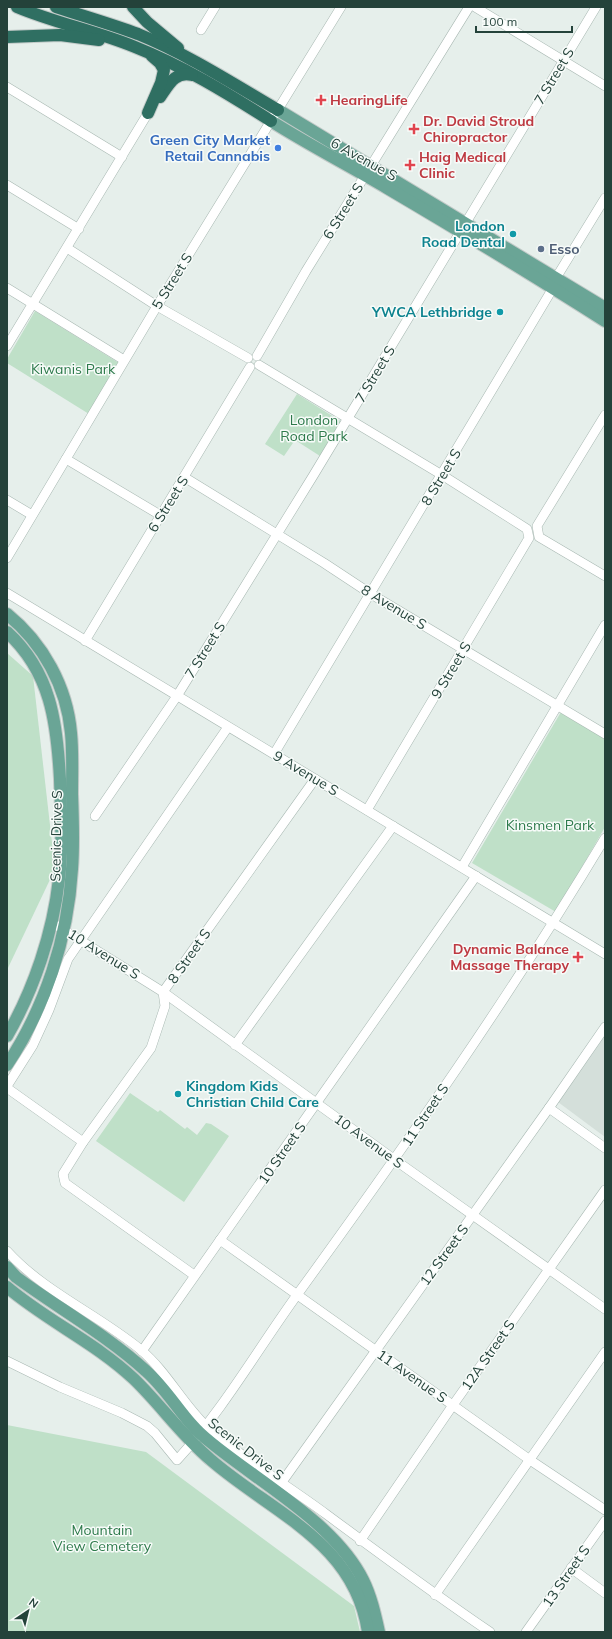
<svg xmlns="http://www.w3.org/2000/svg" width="612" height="1639" viewBox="0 0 612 1639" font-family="Mulish,sans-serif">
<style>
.built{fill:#d4dfda}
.green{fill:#bfe0c8}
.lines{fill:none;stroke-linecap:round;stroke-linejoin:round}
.minor-casing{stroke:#a8b8b2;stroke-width:10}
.major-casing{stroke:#c2cac8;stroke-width:14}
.highway-casing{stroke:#c2cac8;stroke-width:14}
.minor{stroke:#fff;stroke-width:9}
.major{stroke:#6aa596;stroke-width:12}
.highway{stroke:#2f6f62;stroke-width:12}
.health-dot{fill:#e0444e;stroke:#f7fbf9;stroke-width:1.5}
.shop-dot{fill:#3f7fe0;stroke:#f7fbf9;stroke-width:1.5}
.culture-dot{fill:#0f9aa8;stroke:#f7fbf9;stroke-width:1.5}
.service-dot{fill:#5c6f8a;stroke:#f7fbf9;stroke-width:1.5}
.labels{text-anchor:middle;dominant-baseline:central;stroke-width:3;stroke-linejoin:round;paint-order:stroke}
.street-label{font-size:14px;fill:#24423a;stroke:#f7fbf9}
.health-label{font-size:14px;font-weight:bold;fill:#be3a42;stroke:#f7fbf9;text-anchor:start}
.shop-label{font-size:14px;font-weight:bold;fill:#366cbe;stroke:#f7fbf9;text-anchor:end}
.culture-label{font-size:14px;font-weight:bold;fill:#0d838f;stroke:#f7fbf9;text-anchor:end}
.service-label{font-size:14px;font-weight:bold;fill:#4e5e75;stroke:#f7fbf9;text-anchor:start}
.park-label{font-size:14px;fill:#2d7a4b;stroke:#f7fbf9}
</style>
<rect width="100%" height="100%" fill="#e6efeb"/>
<path class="built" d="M605 1032V1137L558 1102Z"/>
<g class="green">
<path d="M35 311 119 363 89 414 7 363V359Z"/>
<path d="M297 394 342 422 320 456 295 440 284 456 265 444Z"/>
<path d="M7 653 33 676 55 869 7 970Z"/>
<path d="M561 712 605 738V827L556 912 472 863Z"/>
<path d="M130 1093 158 1112 160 1110 185 1129 187 1127 197 1135 206 1123 211 1124 229 1136 184 1202 96 1141Z"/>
<path d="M7 1425 146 1452 354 1606 360 1632H7Z"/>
</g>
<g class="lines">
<defs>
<g id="minor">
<path d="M475 7 605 86"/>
<path d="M201 30 215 7"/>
<path d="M7 87 122 157"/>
<path d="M7 185 79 229"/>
<path d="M67 248 157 306 248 358"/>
<path d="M7 288 124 360"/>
<path d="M7 346 148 113"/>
<path d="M257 356 306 271 469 7"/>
<path d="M259 365 442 475 527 529 529 538 367 810"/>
<path d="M605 415 537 526 539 537 605 576"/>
<path d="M66 459 160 515"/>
<path d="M184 477 324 563 371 594 605 734"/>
<path d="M7 500 32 515"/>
<path d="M7 558 157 306 341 7"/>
<path d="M7 593 605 954"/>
<path d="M85 641 250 367"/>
<path d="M274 754 553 288 556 278 605 198"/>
<path d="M95 816 177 696 313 476 596 7"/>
<path d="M462 867 605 625"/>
<path d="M51 922 163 992 395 1160 605 1309"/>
<path d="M235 1045 393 826"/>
<path d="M7 1086 33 1045 49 1010 68 959 228 727"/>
<path d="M7 1088 83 1142"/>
<path d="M549 1108 605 1148"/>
<path d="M220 1240 530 1460 605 1510"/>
<path d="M7 1251C44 1292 99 1315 141 1350 167 1372 182 1403 206 1426 243 1459 287 1485 326 1514 380 1554 434 1594 490 1632"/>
<path d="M194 1275 65 1183 63 1174 83 1142 151 1048 165 1006 163 992 315 779"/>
<path d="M142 1351 476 876"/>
<path d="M7 1361 60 1387 122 1413 147 1426 155 1433 177 1460C225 1408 260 1345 302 1288 408 1142 512 993 605 838"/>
<path d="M282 1482 549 1108 605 1027"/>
<path d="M360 1541 453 1405 605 1190"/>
<path d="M571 1568 605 1593"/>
<path d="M435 1595 605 1352"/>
<path d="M526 1632 605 1521"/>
</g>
<g id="major">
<path d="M278 110 605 308"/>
<path d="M271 121C309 145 348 165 387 188 460 231 533 275 605 321"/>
<path d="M7 614C43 643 67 687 71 733 73 753 72 774 72 794 73 819 74 844 72 869 68 938 45 1008 7 1065"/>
<path d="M7 632C51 672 57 723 60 779 61 812 63 846 59 879 53 933 34 989 7 1036"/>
<path d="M7 1267 16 1277C58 1308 108 1336 146 1371 170 1392 184 1422 209 1441 257 1481 335 1523 363 1580 371 1596 375 1614 379 1632"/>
<path d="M7 1287C47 1321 96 1343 134 1379 161 1405 182 1436 211 1460 272 1513 355 1542 368 1632"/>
</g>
<g id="highway">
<path d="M17 7C55 23 96 31 135 47 183 66 227 93 271 121"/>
<path d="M56 7C83 16 111 24 138 34 187 54 232 83 278 110"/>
<path d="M133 7 147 22 178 48"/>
<path d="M7 37 60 35 99 40"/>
<path d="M160 97C169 84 175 71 192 75"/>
<path d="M148 113 161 83 164 70 160 63 152 56"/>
</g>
</defs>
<use href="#minor" class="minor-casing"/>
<use href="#major" class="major-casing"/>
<use href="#highway" class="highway-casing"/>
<use href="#minor" class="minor"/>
<use href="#major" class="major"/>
<use href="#highway" class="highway"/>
</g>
<g class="health-dot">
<path d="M319 94h4v4h4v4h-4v4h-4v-4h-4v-4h4z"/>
<path d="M412 123h4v4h4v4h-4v4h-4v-4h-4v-4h4z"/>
<path d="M408 159h4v4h4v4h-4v4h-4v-4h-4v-4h4z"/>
<path d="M576 951h4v4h4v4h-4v4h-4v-4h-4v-4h4z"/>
</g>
<circle class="shop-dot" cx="278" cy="148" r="4"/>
<g class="culture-dot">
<circle cx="513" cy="234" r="4"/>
<circle cx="500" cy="312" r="4"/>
<circle cx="178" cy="1094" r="4"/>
</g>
<circle class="service-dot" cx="541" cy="249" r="4"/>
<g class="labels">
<g class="street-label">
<text transform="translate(554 76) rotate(-59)">7 Street S</text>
<text transform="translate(364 159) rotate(29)">6 Avenue S</text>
<text transform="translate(343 211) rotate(-58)">6 Street S</text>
<text transform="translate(172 281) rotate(-58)">5 Street S</text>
<text transform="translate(375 374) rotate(-59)">7 Street S</text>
<text transform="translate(441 477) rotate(-59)">8 Street S</text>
<text transform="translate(168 504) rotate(-58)">6 Street S</text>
<text transform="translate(394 607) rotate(31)">8 Avenue S</text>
<text transform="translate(205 650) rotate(-58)">7 Street S</text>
<text transform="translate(451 670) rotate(-59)">9 Street S</text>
<text transform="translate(306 773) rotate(31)">9 Avenue S</text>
<text transform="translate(56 836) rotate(-89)">Scenic Drive S</text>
<text transform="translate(104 954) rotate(32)">10 Avenue S</text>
<text transform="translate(189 956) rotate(-55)">8 Street S</text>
<text transform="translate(425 1115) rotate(-56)">11 Street S</text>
<text transform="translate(369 1141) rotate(36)">10 Avenue S</text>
<text transform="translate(282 1153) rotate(-55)">10 Street S</text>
<text transform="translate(444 1255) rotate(-54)">12 Street S</text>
<text transform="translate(488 1355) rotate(-55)">12A Street S</text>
<text transform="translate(412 1376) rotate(35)">11 Avenue S</text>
<text transform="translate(246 1449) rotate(38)">Scenic Drive S</text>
<text transform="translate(566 1576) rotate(-55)">13 Street S</text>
</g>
<g class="health-label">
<text x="330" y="100">HearingLife</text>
<text x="423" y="121">Dr. David Stroud<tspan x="423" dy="16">Chiropractor</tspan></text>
<text x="419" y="157">Haig Medical<tspan x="419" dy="16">Clinic</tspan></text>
<text x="569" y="949" text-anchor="end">Dynamic Balance<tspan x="569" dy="16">Massage Therapy</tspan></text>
</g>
<g class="shop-label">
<text x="270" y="140">Green City Market<tspan x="270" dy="16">Retail Cannabis</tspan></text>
</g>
<g class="culture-label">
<text x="505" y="226">London<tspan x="505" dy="16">Road Dental</tspan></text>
<text x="492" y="312">YWCA Lethbridge</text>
<text x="186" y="1086" text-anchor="start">Kingdom Kids<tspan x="186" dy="16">Christian Child Care</tspan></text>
</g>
<g class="service-label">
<text x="549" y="249">Esso</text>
</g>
<g class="park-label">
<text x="73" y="369">Kiwanis Park</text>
<text x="314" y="420">London<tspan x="314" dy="16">Road Park</tspan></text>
<text x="550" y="825">Kinsmen Park</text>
<text x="102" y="1530">Mountain<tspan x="102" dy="16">View Cemetery</tspan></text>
</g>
</g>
<rect width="612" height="1639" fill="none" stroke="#24423a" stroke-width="16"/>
<g transform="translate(28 1611) rotate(35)" stroke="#f7fbf9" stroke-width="3" paint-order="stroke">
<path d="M0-3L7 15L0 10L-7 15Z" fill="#24423a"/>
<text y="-6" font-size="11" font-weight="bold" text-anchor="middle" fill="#24423a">N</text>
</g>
<path d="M476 26v6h96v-6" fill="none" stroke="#24423a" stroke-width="2"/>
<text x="482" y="26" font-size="12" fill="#24423a" stroke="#f7fbf9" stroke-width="3" paint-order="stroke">100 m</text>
</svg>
